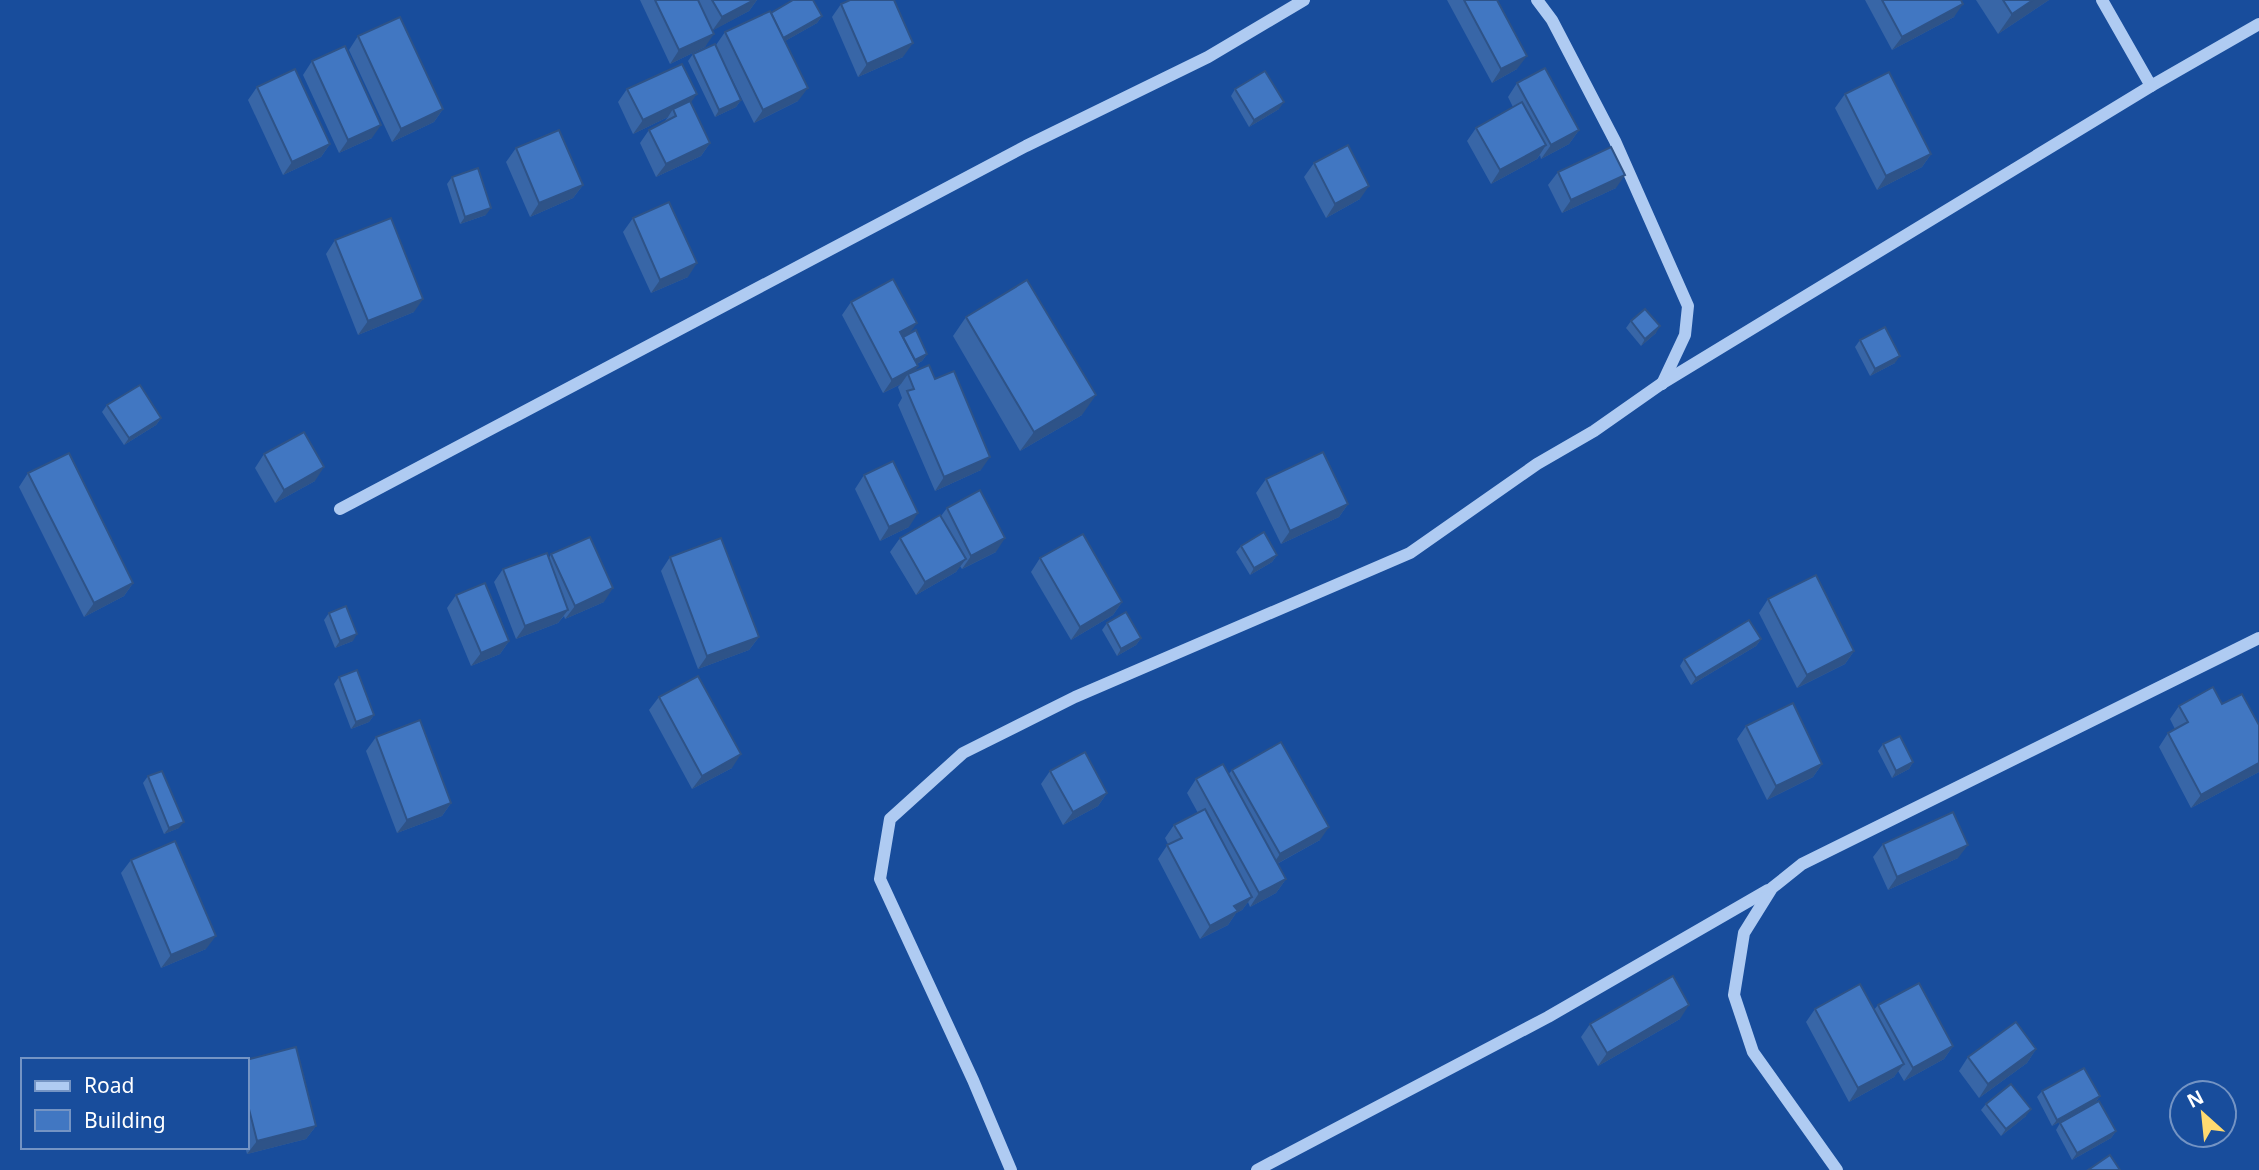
<svg xmlns="http://www.w3.org/2000/svg" width="2259" height="1170" viewBox="0 0 2259 1170" font-family="'Noto Sans',sans-serif">
<style>
.lines{fill:none;stroke-linecap:round;stroke-linejoin:round}
.minor{stroke:#afcbf2;stroke-width:12}
.wall{fill:#3866a7}
.shaded-wall{fill:#2e5388}
.building{fill:#4177c2;stroke:#2e5388;stroke-width:2}
</style>
<rect width="100%" height="100%" fill="#184d9c"/>
<g class="lines">
<g class="minor">
<path d="M1537 0 1552 20 1615 141 1688 306 1685 335 1662 384"/>
<path d="M2102 0 2151 86 2259 24"/>
<path d="M340 509 1026 146 1208 57 1304 0"/>
<path d="M1011 1170 973 1080 880 879 890 819 963 753 1075 697 1410 553 1537 464 1594 431 1661 384 2151 86"/>
<path d="M1257 1170 1548 1017 1768 890"/>
<path d="M1837 1170 1753 1052 1734 995 1744 933 1772 888 1802 864 2259 638"/>
</g>
</g>
<g class="wall">
<path d="M640 0H757L749 11 713 30 705 47 670 64Z"/>
<path d="M1447 0H1497L1517 69 1492 83Z"/>
<path d="M1865 0H1961L1954 17 1892 50Z"/>
<path d="M1976 0H2049L1998 34Z"/>
<path d="M841 4 903 57 858 77 832 17Z"/>
<path d="M771 13 822 16 817 23 785 41 798 101 754 123 728 71 741 100 736 107 715 117 688 61 693 54 716 45 725 32Z"/>
<path d="M358 36 443 109 434 122 392 142 349 50Z"/>
<path d="M312 61 372 138 339 153 303 75Z"/>
<path d="M1517 83 1579 130 1569 144 1541 159 1540 155 1537 159 1491 184 1467 141 1476 128 1513 107 1508 97Z"/>
<path d="M257 87 330 144 321 157 283 175 248 100Z"/>
<path d="M627 89 691 102 710 143 701 156 656 177 640 143 649 130 664 122 668 117 633 134 618 102Z"/>
<path d="M1235 89 1279 109 1249 127 1231 96Z"/>
<path d="M1845 94 1931 154 1922 167 1877 190 1835 108Z"/>
<path d="M516 148 583 185 573 198 530 217 506 162Z"/>
<path d="M1314 163 1360 199 1326 218 1304 177Z"/>
<path d="M1558 172 1616 188 1562 213 1548 185Z"/>
<path d="M452 177 486 215 460 224 447 184Z"/>
<path d="M633 218 688 277 651 293 623 232Z"/>
<path d="M335 240 414 312 358 335 326 254Z"/>
<path d="M851 302 910 333 927 354 922 361 917 364 918 366 915 370 981 470 935 491 898 405 902 398 898 387 901 384 883 393 842 315Z"/>
<path d="M966 317 1082 415 1020 451 953 336Z"/>
<path d="M1631 321 1656 333 1641 346 1626 328Z"/>
<path d="M1860 340 1895 363 1870 376 1855 347Z"/>
<path d="M107 405 161 418 156 425 124 445 102 412Z"/>
<path d="M264 454 315 481 275 503 255 468Z"/>
<path d="M28 473 133 583 124 596 84 617 19 487Z"/>
<path d="M864 475 909 527 880 541 855 489Z"/>
<path d="M1266 479 1348 504 1339 517 1281 544 1256 493Z"/>
<path d="M947 508 996 552 962 569 960 566 956 572 916 595 890 552 900 538 941 516Z"/>
<path d="M1241 546 1277 555 1272 562 1250 575 1236 552Z"/>
<path d="M551 554 604 602 565 619 564 616 558 623 516 639 494 582 503 569 549 558Z"/>
<path d="M670 557 759 637 749 650 698 669 661 571Z"/>
<path d="M1040 558 1122 602 1113 615 1071 640 1031 572Z"/>
<path d="M456 595 509 641 500 654 471 666 447 608Z"/>
<path d="M1768 599 1854 651 1845 664 1797 688 1759 613Z"/>
<path d="M329 613 353 641 335 648 324 620Z"/>
<path d="M1107 623 1141 638 1136 645 1117 656 1102 630Z"/>
<path d="M1761 639 1756 646 1691 685 1680 666 1684 659Z"/>
<path d="M339 677 374 715 369 722 351 729 334 684Z"/>
<path d="M659 697 732 768 692 789 649 710Z"/>
<path d="M2222 704 2259 725V772L2191 808 2159 747 2168 733 2175 729 2170 719 2179 706Z"/>
<path d="M1746 726 1822 764 1813 777 1767 800 1737 739Z"/>
<path d="M376 737 451 803 442 816 397 833 366 751Z"/>
<path d="M1883 744 1913 762 1909 769 1892 778 1878 751Z"/>
<path d="M1232 770 1320 840 1277 864 1286 879 1276 893 1250 907 1248 902 1242 910 1236 913 1228 925 1200 939 1158 859 1168 844 1165 838 1174 825 1198 813 1187 793 1196 779 1228 775Z"/>
<path d="M1050 771 1107 793 1098 806 1063 825 1041 784Z"/>
<path d="M148 776 179 828 164 834 143 783Z"/>
<path d="M1883 844 1958 858 1888 890 1873 857Z"/>
<path d="M131 860 206 949 161 968 121 873Z"/>
<path d="M1878 1005 1953 1046 1944 1059 1904 1081 1898 1071 1894 1077 1849 1102 1806 1022 1815 1009 1874 1010Z"/>
<path d="M1680 1019 1598 1066 1581 1037 1590 1024Z"/>
<path d="M2036 1049 2027 1063 1979 1098 1959 1071 1968 1057Z"/>
<path d="M247 1060 316 1126 306 1139 247 1154 245 1147H247Z"/>
<path d="M2042 1091 2100 1096 2095 1103 2052 1126 2037 1097Z"/>
<path d="M1986 1104 2026 1116 2001 1136 1981 1110Z"/>
<path d="M2060 1123 2116 1131 2111 1138 2072 1160 2056 1130Z"/>
</g>
<g class="shaded-wall">
<path d="M754 0H757L749 11 712 31 722 17Z"/>
<path d="M2033 0H2049L1998 34 2012 14Z"/>
<path d="M1963 4 1954 17 1892 50 1902 37Z"/>
<path d="M822 16 817 23 778 45 783 38Z"/>
<path d="M714 34 705 47 670 64 679 50Z"/>
<path d="M913 43 903 57 858 77 867 64Z"/>
<path d="M1527 56 1517 69 1492 83 1501 69Z"/>
<path d="M808 88 798 101 754 123 763 110Z"/>
<path d="M697 94 687 108 673 109 668 117 633 134 643 120Z"/>
<path d="M741 100 736 107 715 117 719 110Z"/>
<path d="M1284 102 1279 109 1249 127 1254 120Z"/>
<path d="M443 109 434 122 392 142 401 129Z"/>
<path d="M381 125 372 138 339 153 348 140Z"/>
<path d="M1579 130 1569 144 1541 159 1551 145Z"/>
<path d="M710 143 701 156 656 177 666 164Z"/>
<path d="M330 144 321 157 283 175 292 162Z"/>
<path d="M1546 145 1537 159 1491 184 1500 170Z"/>
<path d="M1931 154 1922 167 1877 190 1886 176Z"/>
<path d="M1625 175 1616 188 1562 213 1571 200Z"/>
<path d="M583 185 573 198 530 217 539 203Z"/>
<path d="M1369 186 1360 199 1326 218 1335 204Z"/>
<path d="M491 208 486 215 460 224 465 217Z"/>
<path d="M697 263 688 277 651 293 660 280Z"/>
<path d="M423 299 414 312 358 335 368 321Z"/>
<path d="M917 323 907 337 903 339 900 332Z"/>
<path d="M1660 326 1656 333 1641 346 1645 339Z"/>
<path d="M927 354 922 361 909 368 914 361Z"/>
<path d="M1900 356 1895 363 1870 376 1875 369Z"/>
<path d="M918 366 910 379 908 374 901 384 883 393 892 380Z"/>
<path d="M1096 395 1082 415 1020 451 1034 432Z"/>
<path d="M161 418 156 425 124 445 129 438Z"/>
<path d="M990 457 981 470 935 491 944 477Z"/>
<path d="M324 467 315 481 275 503 284 490Z"/>
<path d="M1348 504 1339 517 1281 544 1290 531Z"/>
<path d="M918 513 909 527 880 541 889 527Z"/>
<path d="M1005 538 996 552 962 569 971 556Z"/>
<path d="M1277 555 1272 562 1250 575 1254 568Z"/>
<path d="M966 559 956 572 916 595 925 582Z"/>
<path d="M133 583 124 596 84 617 94 603Z"/>
<path d="M613 588 604 602 565 619 575 606Z"/>
<path d="M1122 602 1113 615 1071 640 1080 627Z"/>
<path d="M568 610 558 623 516 639 525 626Z"/>
<path d="M357 634 353 641 335 648 340 641Z"/>
<path d="M759 637 749 650 698 669 707 656Z"/>
<path d="M1141 638 1136 645 1117 656 1121 649Z"/>
<path d="M1761 639 1756 646 1691 685 1696 678Z"/>
<path d="M509 641 500 654 471 666 481 653Z"/>
<path d="M1854 651 1845 664 1797 688 1807 675Z"/>
<path d="M374 715 369 722 351 729 356 722Z"/>
<path d="M741 754 732 768 692 789 702 776Z"/>
<path d="M1913 762 1909 769 1892 778 1896 771Z"/>
<path d="M2259 763V772L2191 808 2201 795Z"/>
<path d="M1822 764 1813 777 1767 800 1776 786Z"/>
<path d="M1107 793 1098 806 1063 825 1073 812Z"/>
<path d="M451 803 442 816 397 833 407 820Z"/>
<path d="M184 822 179 828 164 834 169 828Z"/>
<path d="M1329 827 1320 840 1271 867 1280 854Z"/>
<path d="M1968 845 1958 858 1888 890 1897 877Z"/>
<path d="M1286 879 1276 893 1250 907 1259 893Z"/>
<path d="M1252 897 1242 910 1236 913 1228 925 1200 939 1210 926 1234 906Z"/>
<path d="M216 936 206 949 161 968 171 955Z"/>
<path d="M1689 1005 1680 1019 1598 1066 1607 1053Z"/>
<path d="M1953 1046 1944 1059 1904 1081 1913 1068Z"/>
<path d="M2036 1049 2027 1063 1979 1098 1988 1084Z"/>
<path d="M1904 1064 1894 1077 1849 1102 1858 1088Z"/>
<path d="M2100 1096 2095 1103 2052 1126 2057 1120Z"/>
<path d="M2031 1109 2026 1116 2001 1136 2006 1129Z"/>
<path d="M316 1126 306 1139 247 1154 257 1141Z"/>
<path d="M2116 1131 2111 1138 2072 1160 2077 1153Z"/>
</g>
<g class="building">
<path d="M655 0H698L714 34 679 50Z"/>
<path d="M712 0H754L722 17Z"/>
<path d="M793 0H813L822 16 783 38 771 13Z"/>
<path d="M850 0H894L913 43 867 64 841 4Z"/>
<path d="M1464 0H1497L1527 56 1501 69Z"/>
<path d="M1882 0H1961L1963 4 1902 37Z"/>
<path d="M2003 0H2033L2012 14Z"/>
<path d="M770 11 808 88 763 110 725 32Z"/>
<path d="M400 17 443 109 401 129 358 36Z"/>
<path d="M715 44 741 100 719 110 693 54Z"/>
<path d="M345 46 381 125 348 140 312 61Z"/>
<path d="M682 64 697 94 643 120 627 89Z"/>
<path d="M1545 68 1579 130 1551 145 1517 83Z"/>
<path d="M295 69 330 144 292 162 257 87Z"/>
<path d="M1265 71 1284 102 1254 120 1235 89Z"/>
<path d="M1889 72 1931 154 1886 176 1845 94Z"/>
<path d="M690 101 710 143 666 164 649 130 676 116 673 109Z"/>
<path d="M1522 102 1546 145 1500 170 1476 128Z"/>
<path d="M559 130 583 185 539 203 516 148Z"/>
<path d="M1348 145 1369 186 1335 204 1314 163Z"/>
<path d="M1611 147 1625 175 1571 200 1558 172Z"/>
<path d="M478 168 491 208 465 217 452 177Z"/>
<path d="M669 202 697 263 660 280 633 218Z"/>
<path d="M391 218 423 299 368 321 335 240Z"/>
<path d="M893 279 917 323 900 332 918 366 892 380 851 302Z"/>
<path d="M1027 280 1096 395 1034 432 966 317Z"/>
<path d="M1645 309 1660 326 1645 339 1631 321Z"/>
<path d="M1885 327 1900 356 1875 369 1860 340Z"/>
<path d="M916 330 927 354 915 360 903 337Z"/>
<path d="M929 365 935 379 954 371 990 457 944 477 907 391 914 389 908 374Z"/>
<path d="M140 385 161 418 129 438 107 405Z"/>
<path d="M304 432 324 467 284 490 264 454Z"/>
<path d="M1323 452 1348 504 1290 531 1266 479Z"/>
<path d="M69 453 133 583 94 603 28 473Z"/>
<path d="M893 461 918 513 889 527 864 475Z"/>
<path d="M980 490 1005 538 971 556 947 508Z"/>
<path d="M940 515 966 559 925 582 900 538Z"/>
<path d="M1264 532 1277 555 1254 568 1241 546Z"/>
<path d="M1083 534 1122 602 1080 627 1040 558Z"/>
<path d="M590 537 613 588 575 606 551 554Z"/>
<path d="M721 538 759 637 707 656 670 557Z"/>
<path d="M547 553 568 610 525 626 503 569Z"/>
<path d="M1816 575 1854 651 1807 675 1768 599Z"/>
<path d="M485 583 509 641 481 653 456 595Z"/>
<path d="M346 606 357 634 340 641 329 613Z"/>
<path d="M1126 612 1141 638 1121 649 1107 623Z"/>
<path d="M1749 620 1761 639 1696 678 1684 659Z"/>
<path d="M357 670 374 715 356 722 339 677Z"/>
<path d="M698 676 741 754 702 776 659 697Z"/>
<path d="M2213 687 2222 704 2242 694 2259 725V763L2201 795 2168 733 2188 722 2179 706Z"/>
<path d="M1793 703 1822 764 1776 786 1746 726Z"/>
<path d="M420 720 451 803 407 820 376 737Z"/>
<path d="M1900 736 1913 762 1896 771 1883 744Z"/>
<path d="M1281 742 1329 827 1280 854 1232 770Z"/>
<path d="M1085 752 1107 793 1073 812 1050 771Z"/>
<path d="M1223 764 1286 879 1259 893 1196 779Z"/>
<path d="M162 771 184 822 169 828 148 776Z"/>
<path d="M1205 809 1252 897 1234 906 1238 911 1210 926 1167 845 1182 838 1174 825Z"/>
<path d="M1953 812 1968 845 1897 877 1883 844Z"/>
<path d="M175 841 216 936 171 955 131 860Z"/>
<path d="M1673 976 1689 1005 1607 1053 1590 1024Z"/>
<path d="M1919 983 1953 1046 1913 1068 1878 1005Z"/>
<path d="M1860 984 1904 1064 1858 1088 1815 1009Z"/>
<path d="M2016 1022 2036 1049 1988 1084 1968 1057Z"/>
<path d="M296 1047 316 1126 257 1141 247 1101V1060H246Z"/>
<path d="M2084 1068 2100 1096 2057 1120 2042 1091Z"/>
<path d="M2011 1084 2031 1109 2006 1129 1986 1104Z"/>
<path d="M2099 1101 2116 1131 2077 1153 2060 1123Z"/>
<path d="M2110 1155 2120 1170H2088Z"/>
</g>
<rect x="21" y="1058" width="228" height="91" fill="#184d9c" stroke="#7494c4" stroke-width="2"/>
<rect x="35" y="1081" width="35" height="10" fill="#afcbf2" stroke="#7494c4" stroke-width="2"/>
<text x="84" y="1093" font-size="21" fill="#ffffff">Road</text>
<rect x="35" y="1110" width="35" height="21" fill="#4177c2" stroke="#7494c4" stroke-width="2"/>
<text x="84" y="1128" font-size="21" fill="#ffffff">Building</text>
<g transform="translate(2203 1114) rotate(333)"><circle r="33" fill="#184d9c" stroke="#7494c4" stroke-width="2"/>
<path d="M0-5L12 26L0 18L-12 26Z" fill="#ffda70"/>
<text y="-10" font-size="19" font-weight="bold" text-anchor="middle" fill="#ffffff">N</text>
</g>
</svg>
